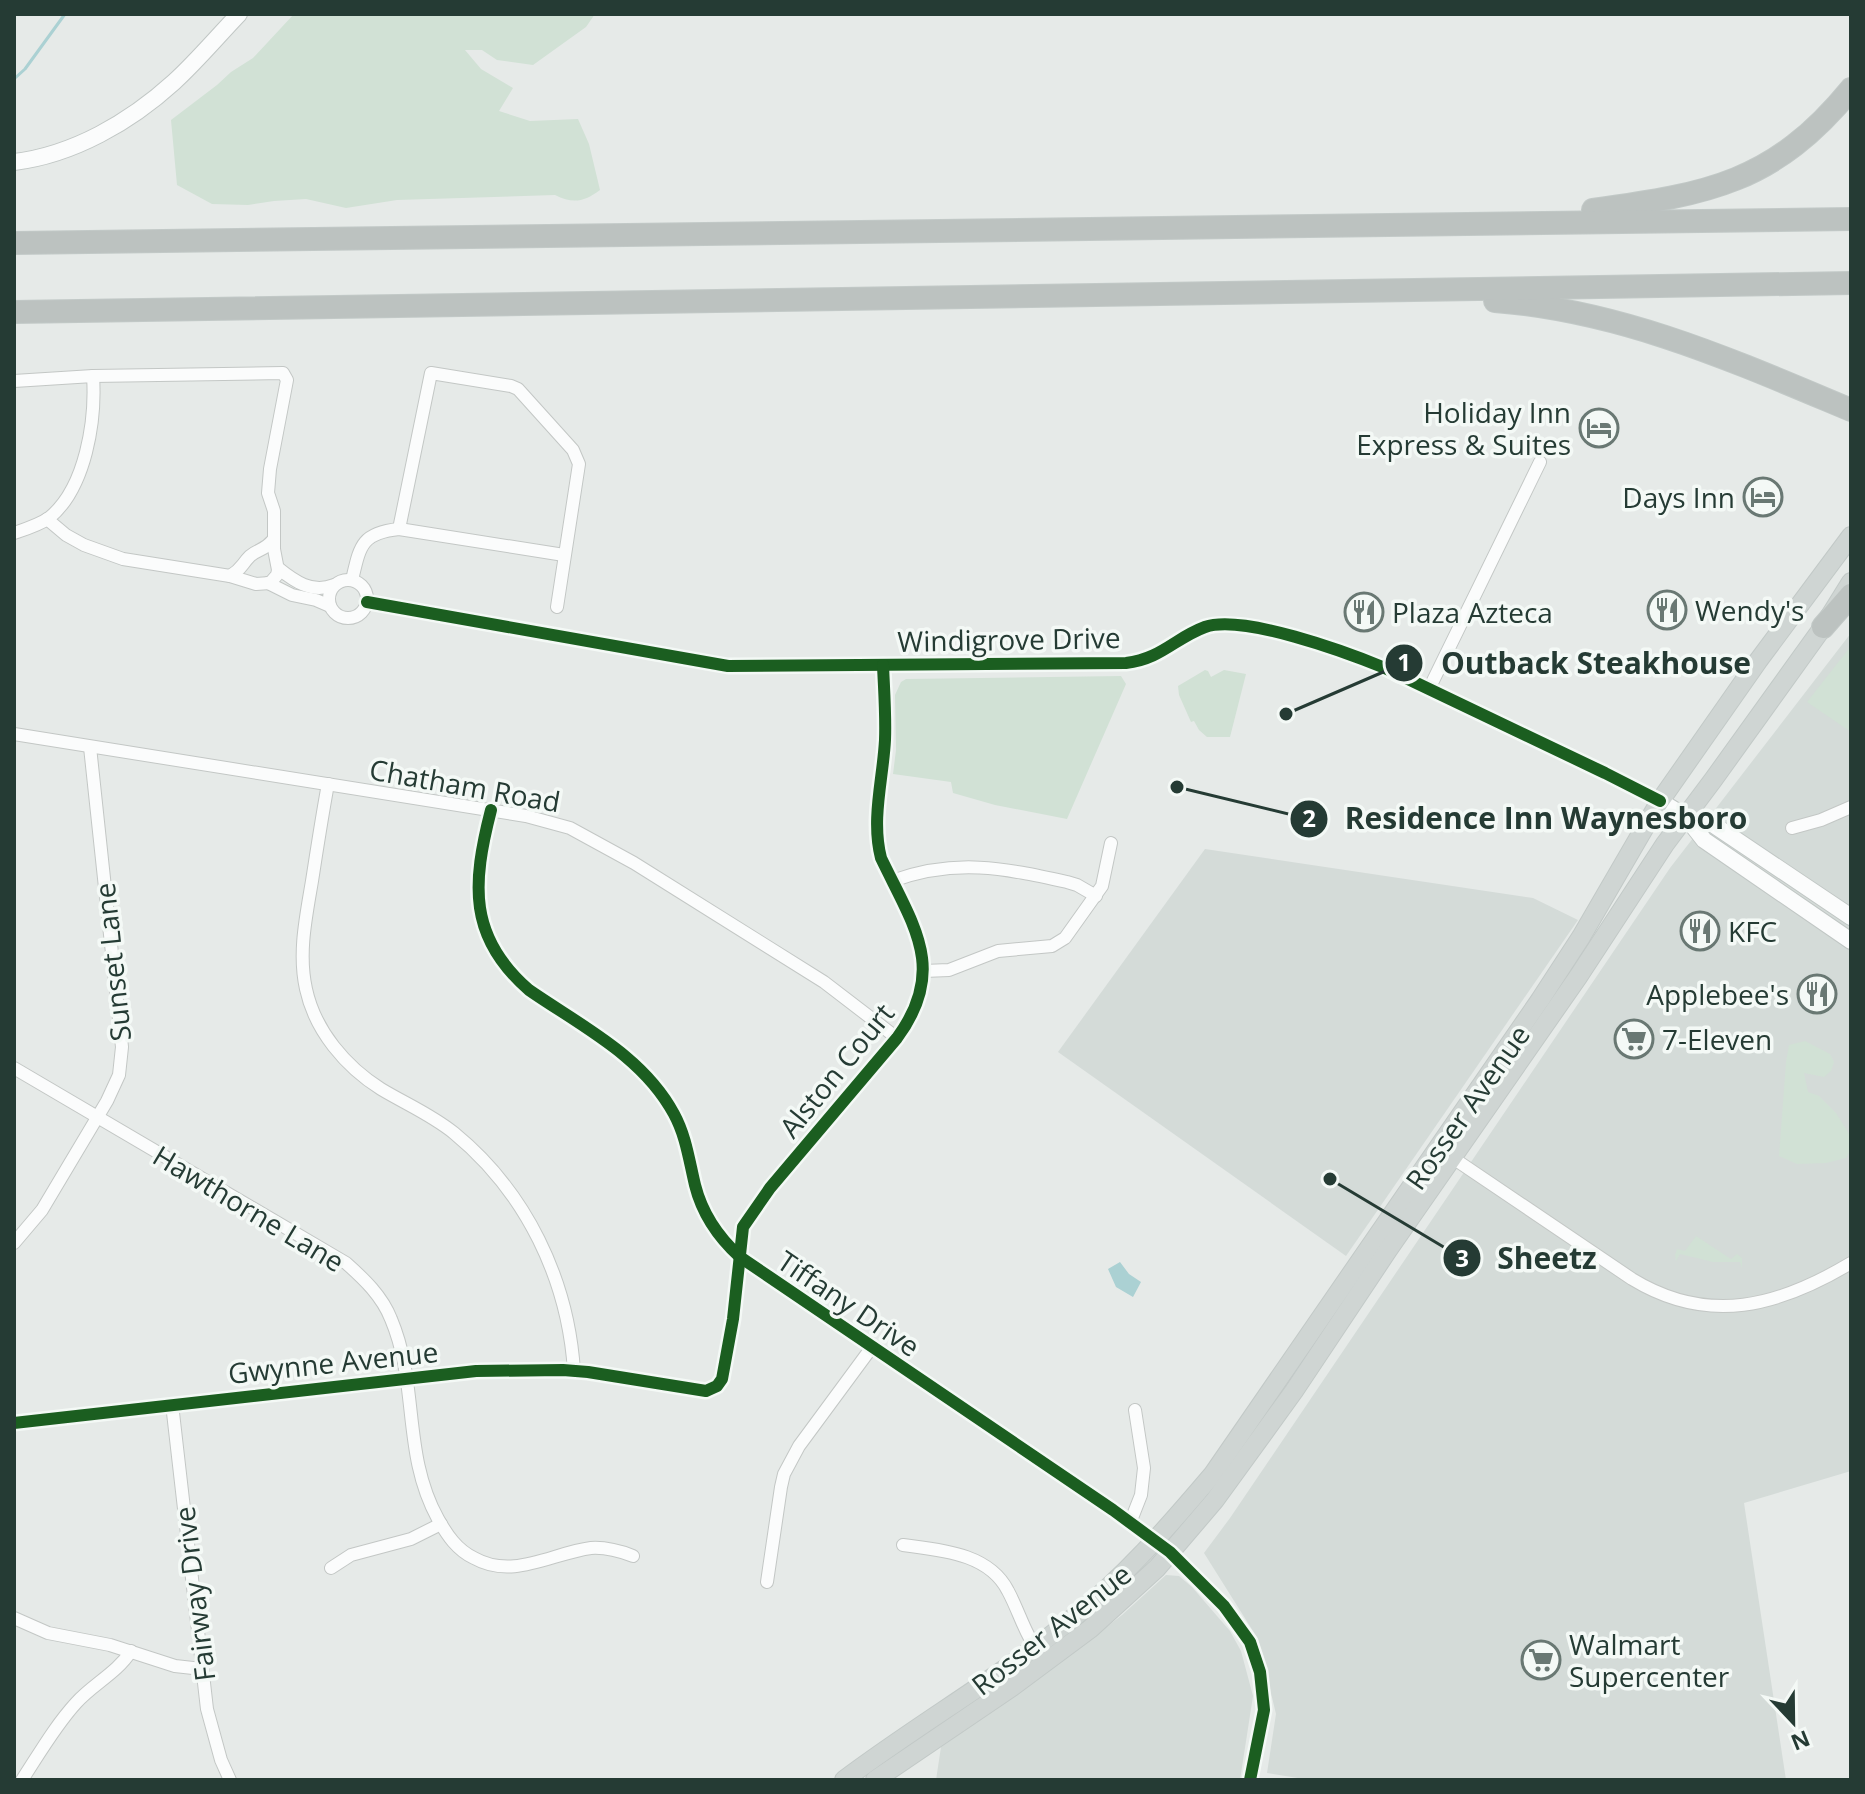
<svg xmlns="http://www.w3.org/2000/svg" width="1865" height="1794" viewBox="0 0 1865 1794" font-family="'Open Sans',sans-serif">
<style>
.built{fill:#d4dbd8}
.green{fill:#d1e1d5}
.water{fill:#abd1d3}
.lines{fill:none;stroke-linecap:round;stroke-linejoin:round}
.stream{stroke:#abd1d3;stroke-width:3}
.street-casing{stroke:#c3c7c5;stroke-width:14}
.secondary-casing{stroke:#c1c7c5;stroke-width:18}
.primary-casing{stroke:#c2c9c7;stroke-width:20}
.highway-casing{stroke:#c2c9c7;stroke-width:24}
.street{stroke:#fbfcfc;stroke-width:12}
.secondary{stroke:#fbfcfc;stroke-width:16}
.primary{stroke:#cfd5d3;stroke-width:18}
.highway{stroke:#bcc2c0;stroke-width:22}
.cycleway-casing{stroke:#f4f9f6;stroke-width:17}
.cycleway{stroke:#1b5e20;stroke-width:12}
.labels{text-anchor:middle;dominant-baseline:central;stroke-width:7;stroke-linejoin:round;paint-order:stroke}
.poi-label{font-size:28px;fill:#253b34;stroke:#f4f9f6;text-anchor:start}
.street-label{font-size:28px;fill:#253b34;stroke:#f4f9f6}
.leader{fill:none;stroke:#253b34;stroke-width:3}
.callout-dot{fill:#253b34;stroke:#f4f9f6;stroke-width:3}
.mark-label{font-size:24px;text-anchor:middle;font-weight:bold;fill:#fff}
.callout-label{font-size:30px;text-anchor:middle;font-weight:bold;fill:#253b34;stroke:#f4f9f6;stroke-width:7;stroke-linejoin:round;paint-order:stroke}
</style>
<rect width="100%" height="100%" fill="#e6eae8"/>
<g class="built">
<path d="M1851 633V1471L1744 1503 1786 1780H1310L1267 1773 1276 1714 1258 1639 1204 1553 1230 1518 1670 868Z"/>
<path d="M1205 849 1533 898 1578 920 1346 1256 1058 1052Z"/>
<path d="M1166 1575 1179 1576 1192 1587 1230 1631 1241 1651 1253 1696 1240 1780H936L941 1747 1044 1675 1122 1615Z"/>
</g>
<g class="green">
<path d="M294 14H595L586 27 533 65 497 60 482 50H465L481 69 513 88 499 111 530 121 578 119 589 144 600 190C584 202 573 204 555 195L397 200 346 208 306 199 274 201 248 205 212 204 177 185 171 120 217 85 231 72 253 58Z"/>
<path d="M1851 646V732L1807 702Z"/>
<path d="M1205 670 1208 671 1211 677 1224 670 1246 674 1230 737H1207L1199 730 1194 721 1191 722 1179 695 1178 686Z"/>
<path d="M1121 676 1126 684 1067 819 995 805 953 793 951 782 893 774 896 750 895 695 901 682 906 679Z"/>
<path d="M1805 1041 1830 1054 1834 1062 1831 1071 1824 1077 1804 1073 1808 1092 1819 1096 1836 1113 1851 1137V1150L1846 1158 1826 1163 1797 1164 1779 1156 1786 1062 1789 1045Z"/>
<path d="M1696 1236 1731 1259 1737 1254 1742 1258V1268L1740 1262H1713L1680 1254 1676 1261 1675 1255 1677 1249 1685 1251Z"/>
</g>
<path class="water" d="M1120 1262 1129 1274 1141 1282 1133 1297 1116 1287 1108 1269Z"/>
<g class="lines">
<path class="stream" d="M14 79 25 69 65 14"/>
<defs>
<g id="street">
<path d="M14 381 93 376C96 420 86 488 49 518 39 525 26 529 14 533"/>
<path d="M47 519 66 535 84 545 123 559 230 576 256 584 270 583 277 575 278 570 274 549V511L268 493 270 469 287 380 283 373 93 376"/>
<path d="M399 529 431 373 511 386 518 389 573 450 579 464 557 607"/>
<path d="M278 568C294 581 312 594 334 585"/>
<path d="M230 576C242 569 241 565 250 556 258 549 264 551 273 540"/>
<circle cx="348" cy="599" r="19"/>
<path d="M352 580C360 546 361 533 399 529L564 555"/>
<path d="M268 583 292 595 316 600 330 606"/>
<path d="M367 602 728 666 1126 663C1161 659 1175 638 1205 627 1243 614 1346 652 1385 668L1605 773 1660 801"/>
<path d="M1429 689 1540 462"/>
<path d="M14 734 526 816 570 828 634 863 824 982 897 1038"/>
<path d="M328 784C322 816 317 849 312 881 306 917 298 953 306 989 315 1031 346 1067 381 1089 406 1104 432 1115 454 1133 526 1192 568 1279 574 1371"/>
<path d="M491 810C472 884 468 937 529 990 581 1026 643 1056 674 1114 686 1136 689 1160 695 1185 702 1213 718 1237 740 1257L1113 1510 1170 1552 1224 1606 1250 1642 1260 1672 1264 1710 1250 1780"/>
<path d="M1792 828 1821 820 1851 807"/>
<path d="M892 881C956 858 1003 868 1067 882L1077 885 1096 896"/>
<path d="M924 971 949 970 998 951 1052 946 1065 938 1102 886 1111 843"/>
<path d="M14 1068 346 1263C364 1279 382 1296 391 1319 419 1385 402 1454 438 1519 447 1535 457 1550 474 1558 513 1580 552 1553 591 1548 606 1547 620 1551 633 1556"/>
<path d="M1447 1154 1632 1279C1709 1326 1779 1306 1851 1263"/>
<path d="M14 1243 42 1210 107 1101 119 1075 122 1047 90 747"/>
<path d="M172 1404 207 1709 221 1760 230 1780"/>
<path d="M14 1423 476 1371 563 1370 588 1372 706 1391 717 1386 722 1379 733 1319 743 1227 770 1188 897 1038C948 969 913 925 881 858 871 819 883 779 885 740 886 715 884 690 883 665"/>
<path d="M1130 1523 1141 1495 1144 1468 1135 1410"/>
<path d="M903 1545C940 1550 989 1553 1008 1591 1019 1611 1025 1635 1039 1653"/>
<path d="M331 1568 351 1555 411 1539 441 1524"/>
<path d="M767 1582 781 1487 784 1474 799 1446 872 1347"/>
<path d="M14 1618 48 1633 110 1645 175 1666 202 1669"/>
<path d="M22 1780C39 1754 55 1726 76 1703 93 1684 117 1673 131 1651"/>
</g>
<g id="secondary">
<path d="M14 162C73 155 130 122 174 82 197 61 217 37 239 14"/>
<path d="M1660 801 1686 817 1711 823 1851 917"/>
<path d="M1686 817 1704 840 1851 941"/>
</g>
<g id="primary">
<path d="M844 1780C917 1725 997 1679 1068 1622 1123 1579 1168 1527 1213 1474L1540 1000 1581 937 1660 801 1758 661 1851 536"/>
<path d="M875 1780 1012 1687 1090 1629 1157 1568 1215 1500 1294 1391 1388 1250 1578 977 1665 844 1713 780 1823 627 1851 582"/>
</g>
<g id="highway">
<path d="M1593 210C1708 194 1774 183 1851 89"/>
<path d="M14 243 1851 219"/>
<path d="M1495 301C1623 311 1734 361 1851 410"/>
<path d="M14 312 1851 283"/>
<path d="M1823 627 1851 595"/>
</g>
</defs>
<use href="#street" class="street-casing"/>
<use href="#secondary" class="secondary-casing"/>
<use href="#primary" class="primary-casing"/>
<use href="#highway" class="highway-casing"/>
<use href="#street" class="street"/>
<use href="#secondary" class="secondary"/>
<use href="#primary" class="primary"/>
<use href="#highway" class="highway"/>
<defs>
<g id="cycleway">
<path d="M367 602 728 666 1126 663C1161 659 1175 638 1205 627 1243 614 1346 652 1385 668L1605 773 1660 801"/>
<path d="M491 810C472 884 468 937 529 990 581 1026 643 1056 674 1114 686 1136 689 1160 695 1185 702 1213 718 1237 740 1257L1113 1510 1170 1552 1224 1606 1250 1642 1260 1672 1264 1710 1250 1780"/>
<path d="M14 1423 476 1371 563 1370 588 1372 706 1391 717 1386 722 1379 733 1319 743 1227 770 1188 897 1038C948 969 913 925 881 858 871 819 883 779 885 740 886 715 884 690 883 665"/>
</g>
</defs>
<use href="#cycleway" class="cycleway-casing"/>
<use href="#cycleway" class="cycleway"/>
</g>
<defs>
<symbol id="hotel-ring" viewBox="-11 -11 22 22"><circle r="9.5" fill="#f4f9f6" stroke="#697873" stroke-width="1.5"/><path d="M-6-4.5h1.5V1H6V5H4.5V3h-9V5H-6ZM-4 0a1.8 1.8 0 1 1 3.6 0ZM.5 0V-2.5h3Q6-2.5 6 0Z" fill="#697873"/></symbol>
<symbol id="restaurant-ring" viewBox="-11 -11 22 22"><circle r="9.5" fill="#f4f9f6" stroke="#697873" stroke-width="1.5"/><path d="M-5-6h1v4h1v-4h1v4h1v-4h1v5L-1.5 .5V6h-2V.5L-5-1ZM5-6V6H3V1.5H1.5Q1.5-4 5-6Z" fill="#697873"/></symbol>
<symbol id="supermarket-ring" viewBox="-11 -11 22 22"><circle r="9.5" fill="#f4f9f6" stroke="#697873" stroke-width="1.5"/><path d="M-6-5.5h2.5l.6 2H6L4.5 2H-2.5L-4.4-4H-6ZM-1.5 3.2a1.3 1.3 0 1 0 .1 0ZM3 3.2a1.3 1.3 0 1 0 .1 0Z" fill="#697873"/></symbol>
</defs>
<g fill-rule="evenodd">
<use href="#hotel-ring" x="1577" y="406" width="44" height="44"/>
<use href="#hotel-ring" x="1741" y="475" width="44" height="44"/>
<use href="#restaurant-ring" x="1645" y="588" width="44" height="44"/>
<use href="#restaurant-ring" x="1342" y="590" width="44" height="44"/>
<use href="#restaurant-ring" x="1678" y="909" width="44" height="44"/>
<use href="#restaurant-ring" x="1795" y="972" width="44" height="44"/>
<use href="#supermarket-ring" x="1612" y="1017" width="44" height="44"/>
<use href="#supermarket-ring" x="1519" y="1638" width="44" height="44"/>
</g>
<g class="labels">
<g class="poi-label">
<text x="1571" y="412" text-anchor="end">Holiday Inn<tspan x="1571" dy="32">Express &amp; Suites</tspan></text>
<text x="1735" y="497" text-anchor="end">Days Inn</text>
<text x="1695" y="610">Wendy's</text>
<text x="1392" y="612">Plaza Azteca</text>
<text x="1728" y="931">KFC</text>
<text x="1789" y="994" text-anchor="end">Applebee's</text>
<text x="1662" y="1039">7-Eleven</text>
<text x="1569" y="1644">Walmart<tspan x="1569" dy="32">Supercenter</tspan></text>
</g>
<g class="street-label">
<text transform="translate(1009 639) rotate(-1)">Windigrove Drive</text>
<text transform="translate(465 785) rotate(10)">Chatham Road</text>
<text transform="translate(112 962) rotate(-96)">Sunset Lane</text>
<text transform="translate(836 1070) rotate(-51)">Alston Court</text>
<text transform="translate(1467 1107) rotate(-55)">Rosser Avenue</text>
<text transform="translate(249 1208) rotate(31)">Hawthorne Lane</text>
<text transform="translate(849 1303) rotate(34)">Tiffany Drive</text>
<text transform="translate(333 1362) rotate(-6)">Gwynne Avenue</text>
<text transform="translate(194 1594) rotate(-97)">Fairway Drive</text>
<text transform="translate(1051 1629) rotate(-38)">Rosser Avenue</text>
</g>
</g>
<path class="leader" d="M1286 714L1404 663M1177 787L1309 819M1330 1179L1462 1258"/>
<g class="callout-dot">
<circle cx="1286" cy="714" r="8"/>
<circle cx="1177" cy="787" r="8"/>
<circle cx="1330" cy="1179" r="8"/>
<circle cx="1404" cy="663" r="20"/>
<circle cx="1309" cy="819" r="20"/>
<circle cx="1462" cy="1258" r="20"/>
</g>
<g class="mark-label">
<text x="1404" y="671">1</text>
<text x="1309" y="827">2</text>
<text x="1462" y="1267">3</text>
</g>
<g class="callout-label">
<text x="1596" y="674">Outback Steakhouse</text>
<text x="1546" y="829">Residence Inn Waynesboro</text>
<text x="1547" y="1269">Sheetz</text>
</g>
<rect width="1865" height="1794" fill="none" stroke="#253b34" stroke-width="32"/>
<g transform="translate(1793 1722) rotate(158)" stroke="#f4f9f6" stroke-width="6" paint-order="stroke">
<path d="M0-6L14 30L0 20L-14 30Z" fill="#253b34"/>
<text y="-12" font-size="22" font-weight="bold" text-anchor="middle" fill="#253b34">N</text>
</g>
</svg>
